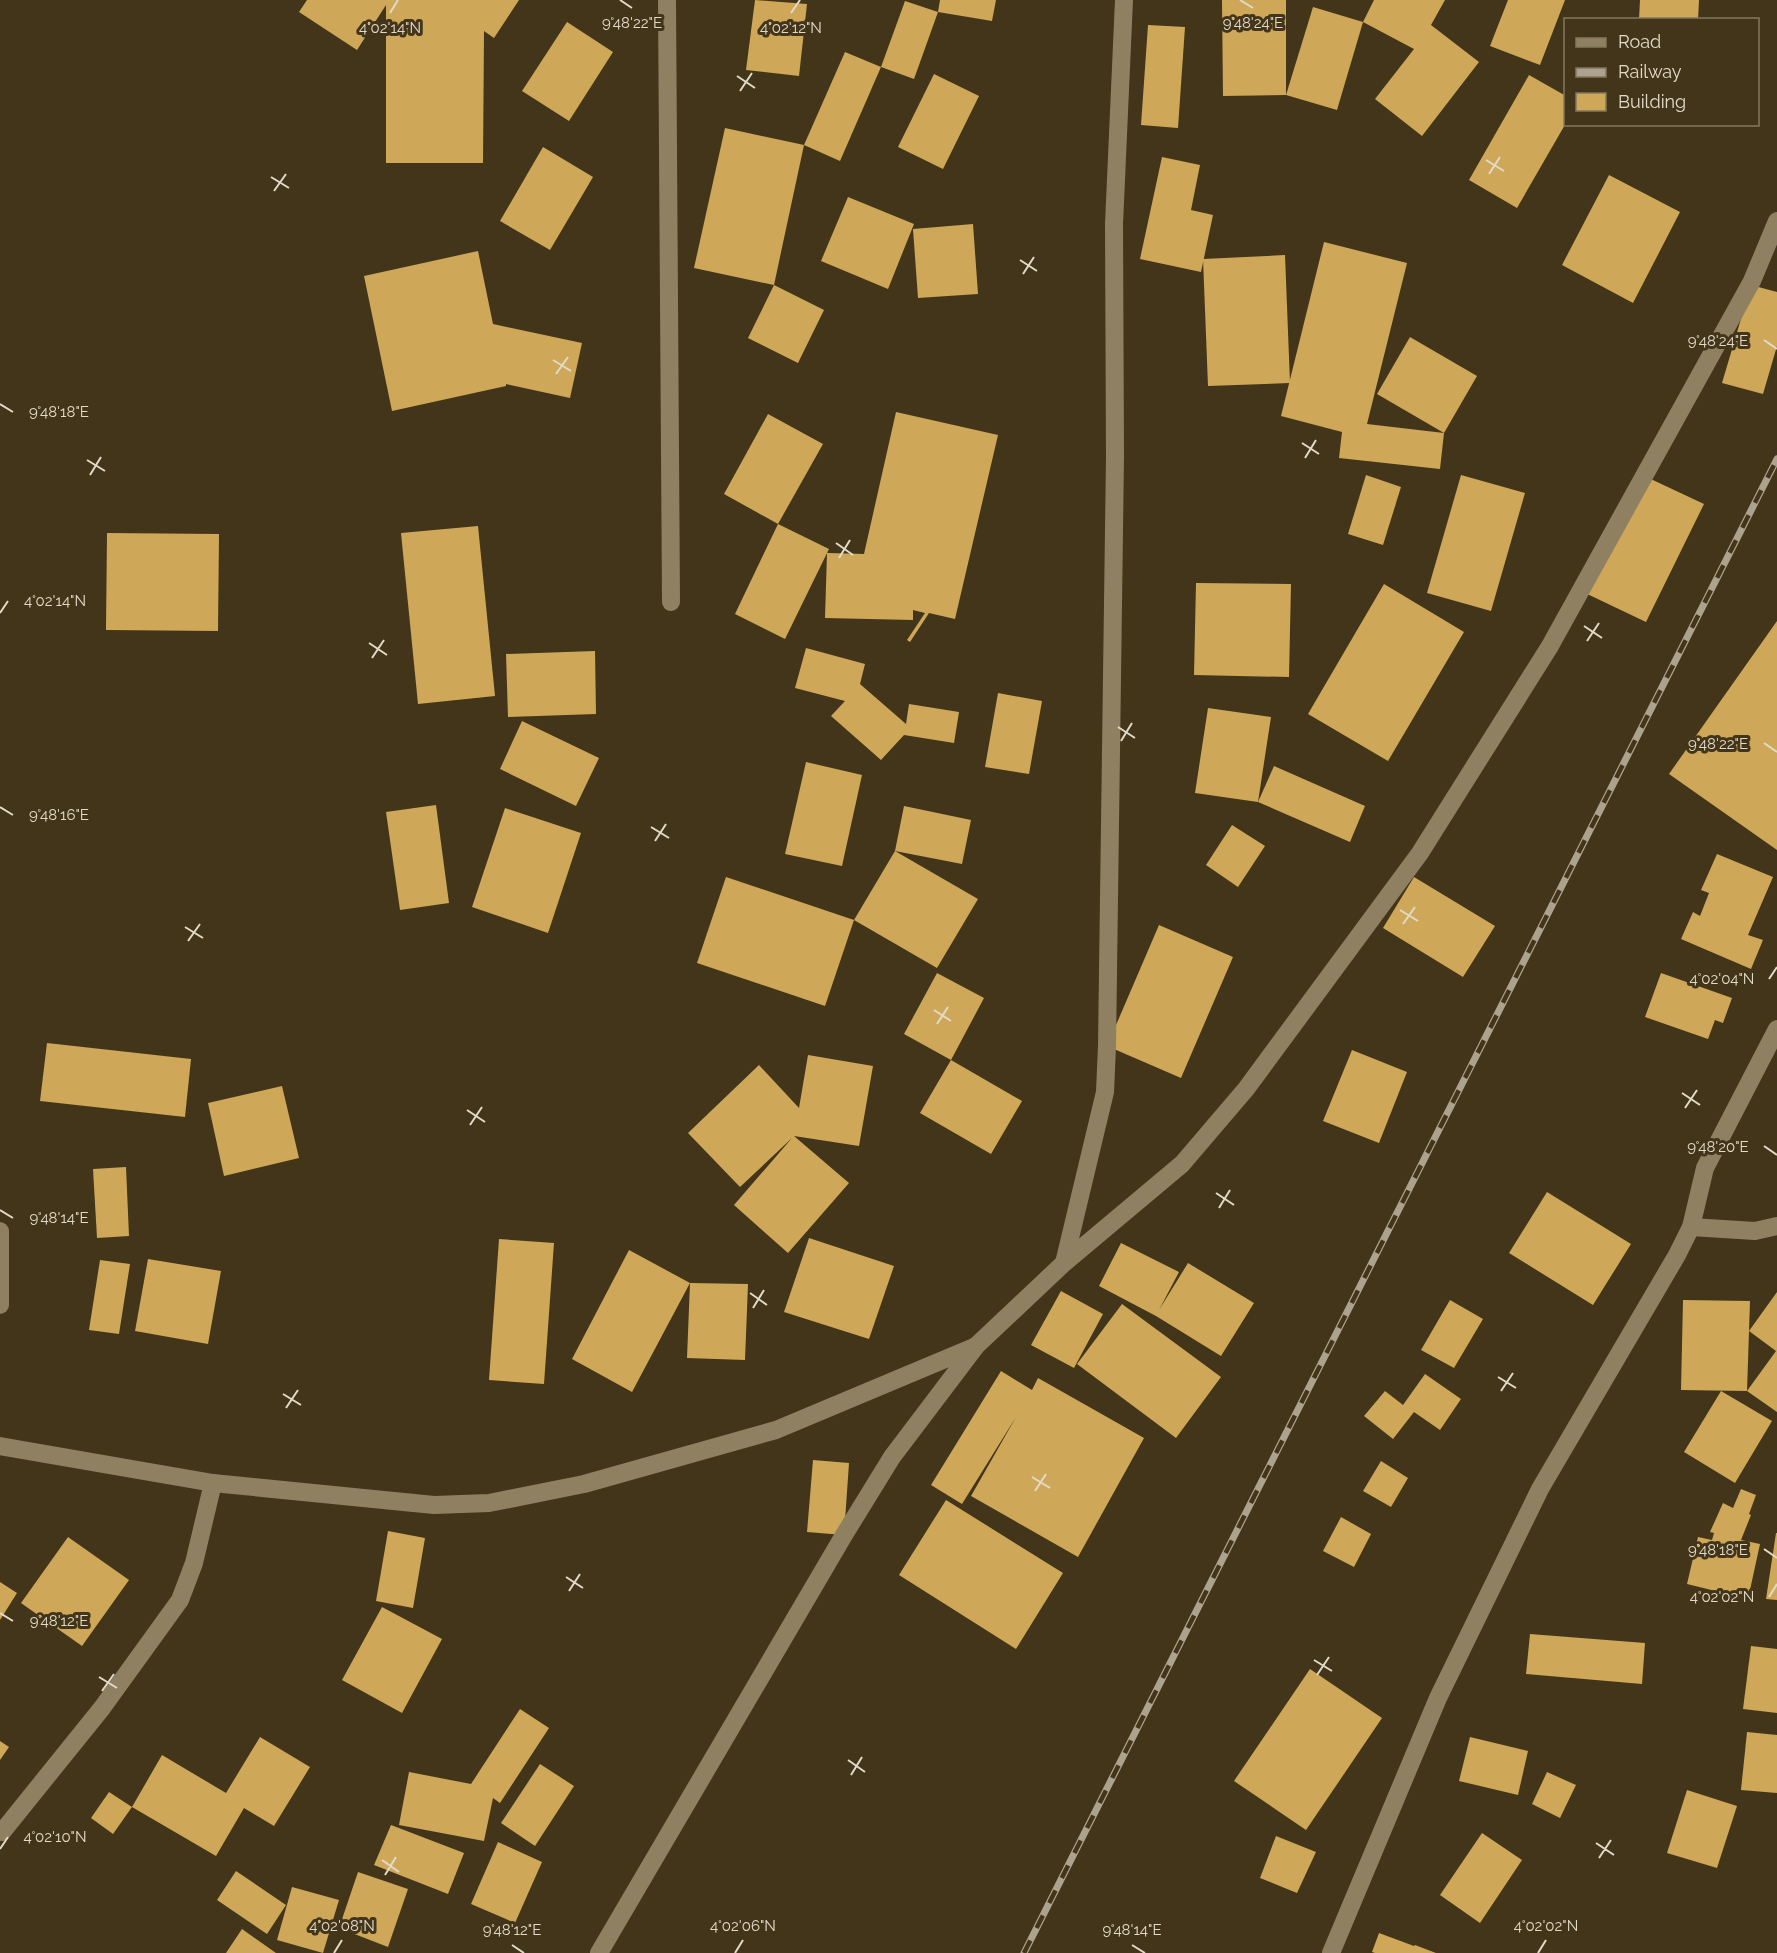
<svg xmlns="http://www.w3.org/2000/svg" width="1777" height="1953" viewBox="0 0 1777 1953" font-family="Raleway,sans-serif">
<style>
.building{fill:#cea858}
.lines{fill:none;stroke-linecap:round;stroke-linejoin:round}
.street{stroke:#8f8062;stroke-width:18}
.rail-casing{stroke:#aca28e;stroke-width:7}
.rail{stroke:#433519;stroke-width:4.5;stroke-dasharray:14;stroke-linecap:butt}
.ticks{fill:none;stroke:#e2dac9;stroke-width:2}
.ticks-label{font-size:15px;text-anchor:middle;fill:#e2dac9;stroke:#433519;stroke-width:6;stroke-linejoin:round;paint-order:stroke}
</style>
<rect width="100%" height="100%" fill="#433519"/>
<g class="building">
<path d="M307 0H519L494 38 484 31 483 163H386V5L357 50 299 12Z"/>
<path d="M755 0 807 4 799 76 746 70Z"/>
<path d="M940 0H996L992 21 938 12Z"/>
<path d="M1222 0H1286V95L1223 96Z"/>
<path d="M1374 0H1445L1431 25 1479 62 1422 136 1375 99 1414 49 1363 22Z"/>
<path d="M1508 0H1565L1540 65 1490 46Z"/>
<path d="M1640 0H1699L1698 20H1639Z"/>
<path d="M905 1 938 12 914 79 881 67Z"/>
<path d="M1313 7 1363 22 1337 110 1286 95Z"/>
<path d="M567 22 613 52 569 121 522 91Z"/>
<path d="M1148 25 1185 27 1178 128 1141 125Z"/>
<path d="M845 52 881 67 840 161 804 145Z"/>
<path d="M934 74 979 96 943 169 898 147Z"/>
<path d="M1529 75 1566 96V123L1517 208 1469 180Z"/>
<path d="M725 128 804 145 774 285 694 268Z"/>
<path d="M543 147 593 177 550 250 500 221Z"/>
<path d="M1162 157 1200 165 1191 210 1213 215 1201 272 1140 259Z"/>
<path d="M1609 175 1680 212 1633 303 1562 265Z"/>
<path d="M848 197 914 224 888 289 821 261Z"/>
<path d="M973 224 978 294 918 298 913 229Z"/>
<path d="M1324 242 1407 263 1367 424 1444 433 1440 469 1339 458 1342 432 1281 416Z"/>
<path d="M478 251 493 324 582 343 570 398 506 384V386L392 411 364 276Z"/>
<path d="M1285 255 1290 383 1208 386 1203 259Z"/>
<path d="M774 285 824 310 798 363 748 338Z"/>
<path d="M1751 285 1777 292V346L1763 394 1722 383Z"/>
<path d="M1410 337 1477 376 1444 433 1377 394Z"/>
<path d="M896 412 998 435 955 619 929 613 910 642 907 640 925 613 913 610V620L825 618 827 553 864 554Z"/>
<path d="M768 414 823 444 778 524 724 494Z"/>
<path d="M1640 474 1704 504 1646 622 1583 592Z"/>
<path d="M1366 475 1401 487 1383 545 1348 534Z"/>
<path d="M1461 475 1525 493 1491 611 1427 593Z"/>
<path d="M778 524 829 549 785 639 735 614Z"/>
<path d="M478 526 495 696 418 704 401 533Z"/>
<path d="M107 533 219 534 218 631 106 630Z"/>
<path d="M1196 583 1291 584 1289 677 1194 675Z"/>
<path d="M1384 584 1464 632 1388 761 1308 714Z"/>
<path d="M1777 621V850L1669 774Z"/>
<path d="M806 648 865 664 860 684 906 724 909 704 959 712 954 743 904 735 881 760 831 716 845 701 795 688Z"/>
<path d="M595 651 596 714 508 717 506 654Z"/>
<path d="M998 693 1042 701 1029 774 985 767Z"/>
<path d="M1208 708 1271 717 1258 802 1195 793Z"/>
<path d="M522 721 599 758 576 806 500 769Z"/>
<path d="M806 762 862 775 842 866 785 854Z"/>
<path d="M1274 766 1365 806 1350 842 1258 802Z"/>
<path d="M436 805 449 903 400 910 386 812Z"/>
<path d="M904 806 971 820 962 864 895 851Z"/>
<path d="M505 808 581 833 548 933 472 907Z"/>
<path d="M1232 825 1265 846 1238 887 1206 865Z"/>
<path d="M895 851 978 899 937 968 854 920Z"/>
<path d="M1717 854 1773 877 1748 935 1763 940 1751 969 1681 939 1693 912 1700 916 1709 893 1701 890Z"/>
<path d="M726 877 854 920 825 1006 697 963Z"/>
<path d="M1414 877 1495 926 1463 977 1383 928Z"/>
<path d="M1159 925 1233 957 1181 1078 1107 1046Z"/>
<path d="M937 973 984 998 951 1060 904 1034Z"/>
<path d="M1661 973 1732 998 1723 1023 1715 1020 1708 1039 1645 1017Z"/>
<path d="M47 1043 191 1059 185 1117 40 1101Z"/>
<path d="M1352 1050 1407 1072 1379 1143 1323 1121Z"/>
<path d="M808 1055 873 1066 859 1146 794 1136 849 1183 788 1253 734 1205 792 1138 740 1187 688 1133 759 1065 799 1108Z"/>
<path d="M951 1060 1022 1101 991 1154 920 1113Z"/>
<path d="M282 1086 299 1158 224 1176 208 1103Z"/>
<path d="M126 1167 129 1236 97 1238 93 1169Z"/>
<path d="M1547 1192 1631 1244 1593 1305 1509 1253Z"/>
<path d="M809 1238 894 1266 869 1339 784 1312Z"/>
<path d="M499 1239 554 1243 544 1384 489 1380Z"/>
<path d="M1121 1243 1179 1272 1159 1310 1188 1263 1254 1303 1221 1356 1156 1316 1099 1286Z"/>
<path d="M629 1250 690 1283 632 1392 572 1359Z"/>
<path d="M148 1259 221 1271 208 1344 135 1331Z"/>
<path d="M100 1260 130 1264 119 1334 89 1330Z"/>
<path d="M690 1283 748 1284 745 1360 687 1358Z"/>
<path d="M1061 1291 1103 1314 1074 1368 1031 1345Z"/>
<path d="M1777 1292V1412L1747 1391 1776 1351 1749 1331Z"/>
<path d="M1450 1300 1483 1319 1454 1368 1421 1350Z"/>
<path d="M1683 1300 1750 1301 1747 1391 1681 1390Z"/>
<path d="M1122 1304 1221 1377 1176 1438 1077 1364Z"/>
<path d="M1001 1371 1032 1390 1038 1378 1144 1438 1078 1557 971 1496 1016 1417 962 1504 931 1485Z"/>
<path d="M1425 1374 1461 1399 1440 1430 1414 1412 1393 1439 1364 1416 1385 1391 1403 1405Z"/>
<path d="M1721 1391 1772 1421 1735 1483 1684 1452Z"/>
<path d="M813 1460 849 1463 844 1535 807 1532Z"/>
<path d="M1381 1461 1408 1478 1391 1507 1363 1491Z"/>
<path d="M1741 1489 1756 1495 1749 1514 1751 1515 1741 1540 1760 1544 1748 1599 1687 1584 1698 1537 1712 1540 1714 1533 1710 1532 1723 1503 1733 1508Z"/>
<path d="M946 1500 1063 1573 1016 1649 899 1575Z"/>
<path d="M1341 1517 1371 1534 1354 1567 1323 1551Z"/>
<path d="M388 1531 425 1538 413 1608 376 1601Z"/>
<path d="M1776 1533H1777V1600L1766 1599Z"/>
<path d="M68 1537 129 1580 82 1646 21 1603Z"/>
<path d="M0 1582 17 1593 0 1620Z"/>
<path d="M382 1607 442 1639 402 1713 342 1680Z"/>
<path d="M1530 1634 1645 1643 1642 1684 1526 1674Z"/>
<path d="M1751 1646 1777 1649V1713L1743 1709Z"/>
<path d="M1310 1669 1382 1718 1306 1830 1234 1781Z"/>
<path d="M520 1709 549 1728 500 1803 493 1798 484 1841 399 1825 409 1772 471 1784Z"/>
<path d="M1747 1732 1777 1735V1793L1741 1790Z"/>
<path d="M260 1737 310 1767 274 1826 244 1808 216 1856 132 1807 162 1755 226 1793Z"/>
<path d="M1470 1737 1528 1751 1518 1795 1459 1781Z"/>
<path d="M0 1741 9 1747 0 1760Z"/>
<path d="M540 1764 574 1786 535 1846 501 1823Z"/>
<path d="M1547 1772 1576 1785 1560 1818 1532 1804Z"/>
<path d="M1687 1790 1737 1806 1717 1868 1667 1853Z"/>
<path d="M109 1792 132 1807 113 1834 91 1818Z"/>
<path d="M391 1825 464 1853 448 1894 374 1865Z"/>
<path d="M1482 1833 1522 1860 1480 1923 1440 1895Z"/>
<path d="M1276 1836 1316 1852 1297 1893 1260 1878Z"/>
<path d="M498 1842 542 1862 515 1923 471 1904Z"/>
<path d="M236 1871 286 1905 267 1934 217 1900Z"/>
<path d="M358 1872 408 1889 388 1947 339 1928Z"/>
<path d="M292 1887 339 1900 323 1953 277 1940Z"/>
<path d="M242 1929 276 1953H226Z"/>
<path d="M1379 1933 1414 1946 1415 1945 1436 1953H1375L1372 1952Z"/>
</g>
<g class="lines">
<g class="street">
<path d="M667 0 671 602"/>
<path d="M1691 1227 1755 1231 1777 1226"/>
<path d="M0 1231V1305"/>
<path d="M1064 1263 1105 1092 1107 1046 1115 456 1114 224 1124 0"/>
<path d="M0 1446 213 1483 434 1505 489 1503 584 1484 776 1430 974 1347"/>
<path d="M2 1832 102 1708 180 1600 194 1563 213 1483"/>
<path d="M599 1953 844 1535 892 1457 976 1346 1064 1263 1182 1164 1246 1089 1420 853 1550 646 1752 281 1777 221"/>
<path d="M1331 1953 1438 1698 1540 1489 1677 1255 1691 1227 1705 1168 1777 1029"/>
</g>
<defs>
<path id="rail" d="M1024 1953 1777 459"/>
</defs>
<use href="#rail" class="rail-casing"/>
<use href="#rail" class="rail"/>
</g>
<path class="ticks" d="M620 0 632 8M1240 0 1253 8M390 13 398 0M791 13 800 0M737 76 755 88M740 91 752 73M1486 160 1504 171M1489 174 1500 157M271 177 289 188M274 191 286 174M1020 260 1037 271M1023 274 1034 257M1764 340 1777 349M553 360 571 371M556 374 568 357M0 404 13 412M1302 443 1319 454M1305 458 1316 440M87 460 105 471M90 475 101 457M836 543 853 555M839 558 850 540M0 613 8 601M1584 626 1602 638M1587 641 1599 623M369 643 387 655M372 658 384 640M1118 727 1135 738M1121 741 1132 723M1764 743 1777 752M0 807 13 815M651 827 669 838M655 841 666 824M1400 910 1418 921M1403 924 1415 907M185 927 203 938M188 941 200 924M1769 979 1777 967M934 1010 951 1021M937 1024 948 1007M1682 1093 1700 1105M1685 1108 1697 1090M467 1110 485 1122M470 1125 482 1107M1764 1146 1777 1155M1216 1193 1234 1205M1219 1208 1230 1190M0 1210 13 1218M750 1293 767 1305M753 1308 764 1290M1498 1377 1516 1388M1501 1391 1513 1373M283 1394 301 1405M286 1408 298 1390M1032 1477 1050 1488M1035 1491 1046 1474M1764 1549 1777 1558M566 1577 583 1588M569 1591 580 1574M1769 1597 1777 1584M0 1613 13 1621M1314 1660 1332 1671M1317 1675 1329 1657M99 1677 117 1688M102 1691 114 1674M848 1760 865 1772M851 1775 862 1757M1596 1843 1614 1855M0 1849 8 1837M1599 1858 1611 1840M382 1860 399 1872M385 1875 396 1857M512 1945 524 1953M1132 1945 1145 1953M334 1953 342 1940M735 1953 743 1940M1538 1953 1546 1940"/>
<g class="ticks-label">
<text x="632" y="28">9°48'22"E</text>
<text x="1253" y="28">9°48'24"E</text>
<text x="791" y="33">4°02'12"N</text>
<text x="390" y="33">4°02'14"N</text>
<text x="1718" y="346">9°48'24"E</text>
<text x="59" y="417">9°48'18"E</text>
<text x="55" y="606">4°02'14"N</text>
<text x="1718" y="749">9°48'22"E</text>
<text x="59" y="820">9°48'16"E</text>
<text x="1722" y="984">4°02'04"N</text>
<text x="1718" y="1152">9°48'20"E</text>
<text x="59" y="1223">9°48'14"E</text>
<text x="1718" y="1555">9°48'18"E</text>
<text x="1722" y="1602">4°02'02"N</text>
<text x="59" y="1626">9°48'12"E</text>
<text x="55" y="1842">4°02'10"N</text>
<text x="342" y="1931">4°02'08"N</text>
<text x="743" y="1931">4°02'06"N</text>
<text x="1546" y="1931">4°02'02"N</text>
<text x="512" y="1935">9°48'12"E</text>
<text x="1132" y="1935">9°48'14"E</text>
</g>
<rect x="1564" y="18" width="195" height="108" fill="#433519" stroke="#83775f" stroke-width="1.5"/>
<rect x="1576" y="38" width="30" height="9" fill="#8f8062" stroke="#83775f" stroke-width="1.5"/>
<text x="1618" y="48" font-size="18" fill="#e2dac9">Road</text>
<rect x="1576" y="68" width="30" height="9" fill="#aca28e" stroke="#83775f" stroke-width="1.5"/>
<text x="1618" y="78" font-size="18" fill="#e2dac9">Railway</text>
<rect x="1576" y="93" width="30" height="18" fill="#cea858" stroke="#83775f" stroke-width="1.5"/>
<text x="1618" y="108" font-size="18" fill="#e2dac9">Building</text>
</svg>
